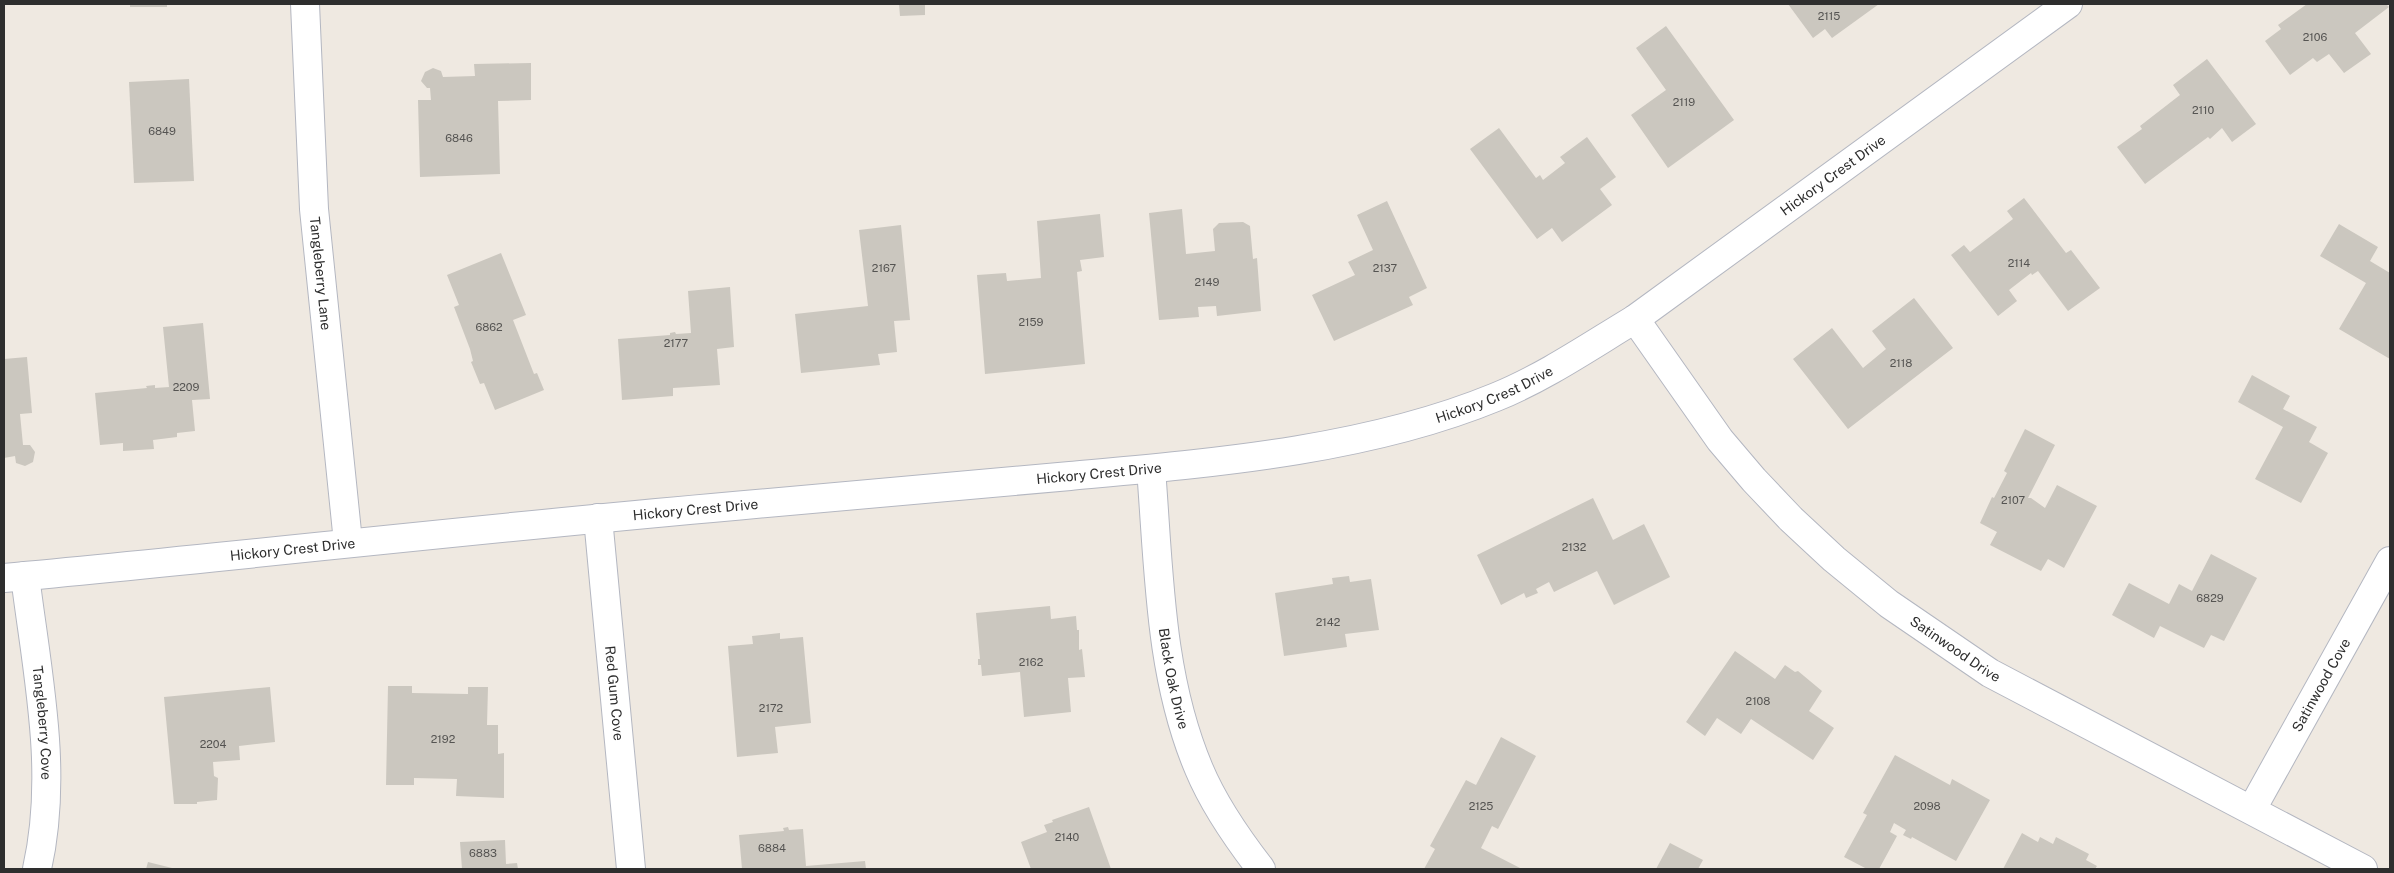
<svg xmlns="http://www.w3.org/2000/svg" width="2394" height="873" viewBox="0 0 2394 873" font-family="'Public Sans',sans-serif">
<style>
.building{fill:#cbc7bf}
.lines{fill:none;stroke-linecap:round;stroke-linejoin:round}
.minor-casing{stroke:#b4b7c1;stroke-width:30}
.minor{stroke:#fff;stroke-width:28}
.labels{text-anchor:middle;dominant-baseline:central;stroke-width:4;stroke-linejoin:round;paint-order:stroke}
.number-label{font-size:11px;fill:#555452}
.street-label{font-size:14px;fill:#2e2e2e;stroke:#fff}
</style>
<rect width="100%" height="100%" fill="#efe9e1"/>
<g class="building">
<rect x="130" y="4" width="37" height="3"/>
<path d="M899 4H925V15L900 16Z"/>
<path d="M1788 4H1879L1832 38 1825 29 1813 38Z"/>
<path d="M2307 4H2386L2389 7 2355 33 2371 54 2344 73 2329 54 2317 62 2313 58 2290 75 2265 41 2281 29 2278 25Z"/>
<path d="M1666 26 1734 120 1668 168 1631 115 1666 90 1636 48Z"/>
<path d="M2207 59 2256 124 2232 142 2222 128 2210 139 2208 137 2145 184 2117 147 2142 129 2140 126 2180 95 2173 85Z"/>
<path d="M531 63V100L498 101 500 174 420 177 418 100H431L430 88H427L421 81 425 72 433 68 441 71 443 77 475 76 474 64Z"/>
<path d="M189 79 194 181 134 183 129 82Z"/>
<path d="M1499 128 1536 178 1540 175 1543 180 1565 163 1560 157 1587 137 1616 177 1600 189 1612 205 1562 242 1552 228 1537 239 1470 149Z"/>
<path d="M2024 198 2066 253 2071 250 2100 288 2068 311 2038 271 2032 275 2031 273 2009 290 2017 301 1998 316 1951 255 1964 245 1970 252 2013 219 2007 211Z"/>
<path d="M1387 201 1427 288 1409 297 1413 305 1334 341 1312 295 1355 275 1348 262 1373 250 1357 215Z"/>
<path d="M1182 209 1186 254 1215 251 1213 229 1219 223 1243 222 1250 226 1253 259 1257 258 1261 311 1217 316 1216 306 1198 307 1199 317 1159 320 1149 213Z"/>
<path d="M1100 214 1104 257 1080 260 1082 271 1077 272 1085 364 985 374 977 275 1006 273 1007 281 1041 278 1037 221Z"/>
<path d="M2339 224 2378 247 2370 261 2390 273V359L2339 329 2366 283 2320 256Z"/>
<path d="M901 225 910 320 894 321 897 352 878 354 880 365 801 373 795 314 868 306 859 230Z"/>
<path d="M501 253 526 315 513 320 534 374 537 373 544 390 495 410 484 383 480 384 471 362 473 361 470 349 454 307 459 305 447 275Z"/>
<path d="M730 287 734 347 717 349 720 385 673 388V396L622 400 618 339 670 335V333L675 332 676 334 691 333 688 291Z"/>
<path d="M1914 298 1953 348 1848 429 1793 359 1832 328 1863 368 1886 349 1872 331Z"/>
<path d="M203 323 210 399 192 400 195 431 177 433V437L153 440 154 449 123 451V443L100 445 95 393 147 388 146 386 155 385V388L169 387 163 327Z"/>
<path d="M27 357 32 413 20 414 23 445H30L35 452 33 462 25 466 16 463 15 456 4 458V359Z"/>
<path d="M2252 375 2290 396 2283 409 2317 427 2309 442 2328 453 2301 503 2255 479 2283 427 2238 402Z"/>
<path d="M2025 429 2055 445 2028 498H2031L2045 508 2057 485 2097 506 2064 568 2048 559 2041 571 1990 545 1997 532 1980 523 1992 497 1994 498 2007 473 2004 471Z"/>
<path d="M1593 498 1613 540 1644 524 1670 577 1614 605 1597 571 1554 592 1549 582 1536 589 1538 593 1526 598 1524 593 1501 605 1477 555Z"/>
<path d="M2211 554 2257 578 2224 641 2211 635 2204 648 2160 626 2154 638 2112 615 2129 583 2169 604 2179 584 2192 591Z"/>
<path d="M1349 576 1350 582 1371 579 1379 630 1345 634 1347 647 1284 656 1275 593 1333 584 1332 578Z"/>
<path d="M1050 606 1051 619 1076 616 1077 630H1079V650L1082 649 1085 677 1068 678 1071 712 1024 717 1020 672 982 676 981 665H978V659H980L976 613Z"/>
<path d="M780 633V639L803 637 811 723 775 727 778 753 737 757 728 646 753 644 752 636Z"/>
<path d="M1735 651 1775 679 1785 665 1795 672 1798 671 1822 691 1809 711 1834 728 1813 760 1751 719 1741 734 1717 718 1705 736 1686 722Z"/>
<path d="M388 686H412V693L468 694V687H488L487 725H498V754L504 753V798L456 796 457 779 414 778V785H386Z"/>
<path d="M270 687 275 742 239 746 240 760 213 762 214 776 218 778 217 800 197 802V804H174L164 697Z"/>
<path d="M1501 737 1536 756 1498 829 1492 826 1481 848 1522 869H1424L1435 849 1430 846 1466 780 1476 785Z"/>
<path d="M1895 755 1950 785 1952 779 1990 800 1956 861 1912 837 1911 839 1903 835 1906 830 1894 823 1890 832 1897 836 1879 869H1867L1844 857 1867 815 1863 813Z"/>
<path d="M1089 807 1111 869H1031L1021 842 1047 832 1044 825 1053 822 1052 820Z"/>
<path d="M788 827 789 830 803 829 806 866 865 861 866 869H742L739 835 784 831 783 828Z"/>
<path d="M2022 833 2038 842 2040 837 2053 844 2056 837 2089 854 2086 860 2097 866 2095 869H2003Z"/>
<path d="M505 840 506 864 517 863 518 869H462L460 842Z"/>
<path d="M1670 843 1703 860 1698 869H1656Z"/>
<path d="M148 862 176 869H146Z"/>
</g>
<g class="lines">
<defs>
<g id="minor">
<path id="s1" d="M305 4 314 209 348 542"/>
<path id="s2" d="M1635 319 1720 440 1754 480 1791 519 1834 559 1889 604 1990 673 2363 869"/>
<path id="s3" d="M1151 469C1159 569 1159 675 1199 769 1214 805 1237 838 1261 869"/>
<path id="s4" d="M598 518 631 869"/>
<path id="s5" d="M25 576C37 673 59 772 37 869"/>
<path id="s6" d="M4 578C240 556 475 529 712 508 831 497 950 487 1070 476 1211 463 1365 451 1496 397 1545 377 1590 346 1635 319L2068 4"/>
<path id="s7" d="M2252 809 2390 561"/>
</g>
</defs>
<use href="#minor" class="minor-casing"/>
<use href="#minor" class="minor"/>
</g>
<g class="labels">
<g class="number-label">
<text x="1829" y="16">2115</text>
<text x="2315" y="37">2106</text>
<text x="1684" y="102">2119</text>
<text x="2203" y="110">2110</text>
<text x="162" y="131">6849</text>
<text x="459" y="138">6846</text>
<text x="2019" y="263">2114</text>
<text x="884" y="268">2167</text>
<text x="1385" y="268">2137</text>
<text x="1207" y="282">2149</text>
<text x="1031" y="322">2159</text>
<text x="489" y="327">6862</text>
<text x="676" y="343">2177</text>
<text x="1901" y="363">2118</text>
<text x="186" y="387">2209</text>
<text x="2013" y="500">2107</text>
<text x="1574" y="547">2132</text>
<text x="2210" y="598">6829</text>
<text x="1328" y="622">2142</text>
<text x="1031" y="662">2162</text>
<text x="1758" y="701">2108</text>
<text x="771" y="708">2172</text>
<text x="443" y="739">2192</text>
<text x="213" y="744">2204</text>
<text x="1481" y="806">2125</text>
<text x="1927" y="806">2098</text>
<text x="1067" y="837">2140</text>
<text x="772" y="848">6884</text>
<text x="483" y="853">6883</text>
</g>
<g class="street-label">
<text stroke="none"><textPath href="#s6" startOffset="1910">Hickory Crest Drive</textPath></text>
<text stroke="none"><textPath href="#s1" startOffset="270">Tangleberry Lane</textPath></text>
<text stroke="none"><textPath href="#s6" startOffset="1505">Hickory Crest Drive</textPath></text>
<text stroke="none"><textPath href="#s6" startOffset="1100">Hickory Crest Drive</textPath></text>
<text stroke="none"><textPath href="#s6" startOffset="695">Hickory Crest Drive</textPath></text>
<text stroke="none"><textPath href="#s6" startOffset="290">Hickory Crest Drive</textPath></text>
<text stroke="none"><textPath href="#s2" startOffset="464">Satinwood Drive</textPath></text>
<text stroke="none"><textPath href="#s3" startOffset="211">Black Oak Drive</textPath></text>
<text stroke="none"><textPath href="#s7" startOffset="142">Satinwood Cove</textPath></text>
<text stroke="none"><textPath href="#s4" startOffset="176">Red Gum Cove</textPath></text>
<text stroke="none"><textPath href="#s5" startOffset="148">Tangleberry Cove</textPath></text>
</g>
</g>
<rect width="2394" height="873" fill="none" stroke="#2e2e2e" stroke-width="10"/>
</svg>
